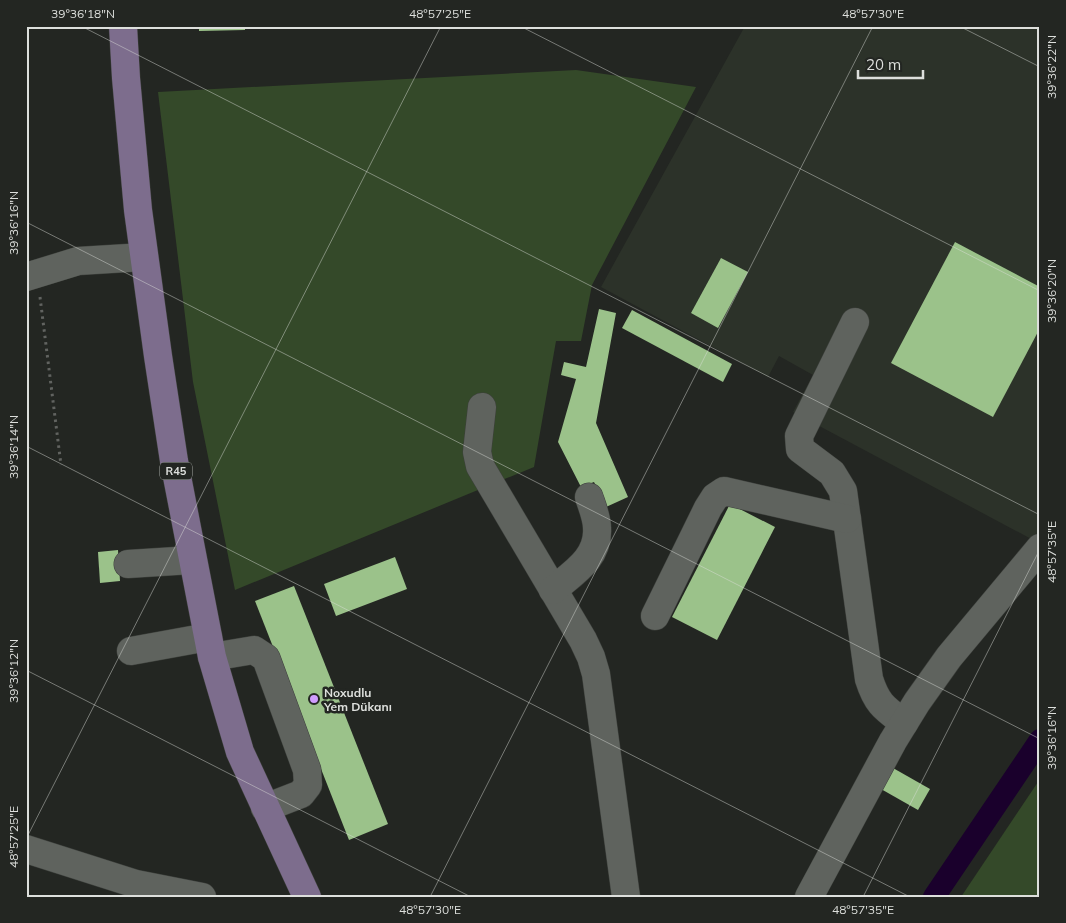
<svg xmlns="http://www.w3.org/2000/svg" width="1066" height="923" viewBox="0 0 1066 923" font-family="Mulish,sans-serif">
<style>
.built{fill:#2c3229}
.green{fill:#344929}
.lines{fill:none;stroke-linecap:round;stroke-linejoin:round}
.canal{stroke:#1a002c;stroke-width:22}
.building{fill:#9bc28a}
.minor-casing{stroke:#3e413d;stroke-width:29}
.major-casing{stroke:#3e413d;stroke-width:29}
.path{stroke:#616360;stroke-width:3;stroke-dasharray:2.5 4;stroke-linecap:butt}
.minor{stroke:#5f635e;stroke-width:28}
.major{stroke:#7d6d8d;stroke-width:28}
.ticks{fill:none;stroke:#dddfdc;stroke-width:1;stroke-opacity:0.45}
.poi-dot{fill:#d09dfe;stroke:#232622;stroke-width:2}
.labels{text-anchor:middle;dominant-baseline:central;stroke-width:5;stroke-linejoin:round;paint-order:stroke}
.shield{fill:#232622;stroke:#a5a8a4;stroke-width:1}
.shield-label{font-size:11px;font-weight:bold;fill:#dddfdc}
.poi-label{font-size:12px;font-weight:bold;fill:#dddfdc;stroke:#232622;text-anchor:start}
.neatline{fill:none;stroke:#dddfdc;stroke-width:2}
.ticks-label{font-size:12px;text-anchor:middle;fill:#dddfdc}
</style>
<rect width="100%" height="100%" fill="#232622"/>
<path class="built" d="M745 26H1040V532L1035 541 793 412 813 375 779 356 768 377 601 287Z"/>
<g class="green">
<path d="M576 70 696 87 592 285 581 341H556L534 467 235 590 193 382 158 92Z"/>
<path d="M1040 779V897H961Z"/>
</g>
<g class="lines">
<path class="canal" d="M934 897 1040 740"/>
</g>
<g class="building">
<path d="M199 26H245V30L199 31Z"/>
<path d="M955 242 1040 287V328L993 417 891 363Z"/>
<path d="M721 258 748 272 718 328 691 313Z"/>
<path d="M599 309 616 313 596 423 628 497 606 507 594 482 581 487 558 442 576 379 561 375 564 362 586 367Z"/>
<path d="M632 310 732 364 723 382 622 328Z"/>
<path d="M730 504 775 527 717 640 672 617Z"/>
<path d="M118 550 120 581 100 583 98 552Z"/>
<path d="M395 557 407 589 336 616 324 584Z"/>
<path d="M294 586 388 824 349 840 255 601Z"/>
<path d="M893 768 930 789 918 810 881 789Z"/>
</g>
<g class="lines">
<defs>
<g id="minor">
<path d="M26 277 78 261 144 257"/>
<path d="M855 322 799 436 800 449 832 473 843 491 869 679C877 704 884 708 904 723"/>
<path d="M482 407 477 452 480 466 583 640 591 657 596 674 626 897"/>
<path d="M128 564 192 560"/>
<path d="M553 590C573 573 599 558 597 528 597 518 592 506 589 497"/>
<path d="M655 616 708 508 715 497 724 491 847 519"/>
<path d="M131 651 208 637"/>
<path d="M212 657 254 650 266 658 307 770 308 785 301 794 265 808"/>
<path d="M26 849 136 884 202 897"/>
<path d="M809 897 893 741 917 702 949 657 1040 548"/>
</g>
<path id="major" d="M123 26 126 78 138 210 158 356 174 461 212 657 240 752 307 897"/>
</defs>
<use href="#minor" class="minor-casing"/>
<use href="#major" class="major-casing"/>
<path class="path" d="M40 297 61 465"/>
<use href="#minor" class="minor"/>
<use href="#major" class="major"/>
</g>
<path class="ticks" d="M81 26 1040 515M520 26 1040 291M959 26 1040 67M26 222 1040 739M26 446 910 897M26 670 471 897M26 839 441 26M26 894 32 897M430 897 873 26M863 897 1040 549"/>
<circle class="poi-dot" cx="314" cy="699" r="5"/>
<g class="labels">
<rect class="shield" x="160" y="462.5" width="32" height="17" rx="4"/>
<g class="shield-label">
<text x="176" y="471">R45</text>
</g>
<g class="poi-label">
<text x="324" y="692">Noxudlu<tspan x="324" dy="14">Yem Dükanı</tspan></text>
</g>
</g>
<rect width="1066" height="923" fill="none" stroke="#232622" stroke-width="55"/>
<path d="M858 70v8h65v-8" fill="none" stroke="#dddfdc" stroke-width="2.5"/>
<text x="866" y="70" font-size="15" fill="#dddfdc" stroke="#232622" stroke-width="4" paint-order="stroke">20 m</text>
<rect x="28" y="28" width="1010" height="868" class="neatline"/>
<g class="ticks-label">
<text x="83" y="18">39°36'18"N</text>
<text x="440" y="18">48°57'25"E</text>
<text x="873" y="18">48°57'30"E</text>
<text transform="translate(1052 67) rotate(-90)" y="4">39°36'22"N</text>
<text transform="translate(14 223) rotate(-90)" y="4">39°36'16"N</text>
<text transform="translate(1052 291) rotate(-90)" y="4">39°36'20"N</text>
<text transform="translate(14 447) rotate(-90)" y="4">39°36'14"N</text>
<text transform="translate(1052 552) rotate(-90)" y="4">48°57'35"E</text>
<text transform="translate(14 671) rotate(-90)" y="4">39°36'12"N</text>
<text transform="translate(1052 738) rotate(-90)" y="4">39°36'16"N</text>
<text transform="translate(14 837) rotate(-90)" y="4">48°57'25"E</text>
<text x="430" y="914">48°57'30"E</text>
<text x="863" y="914">48°57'35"E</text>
</g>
</svg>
